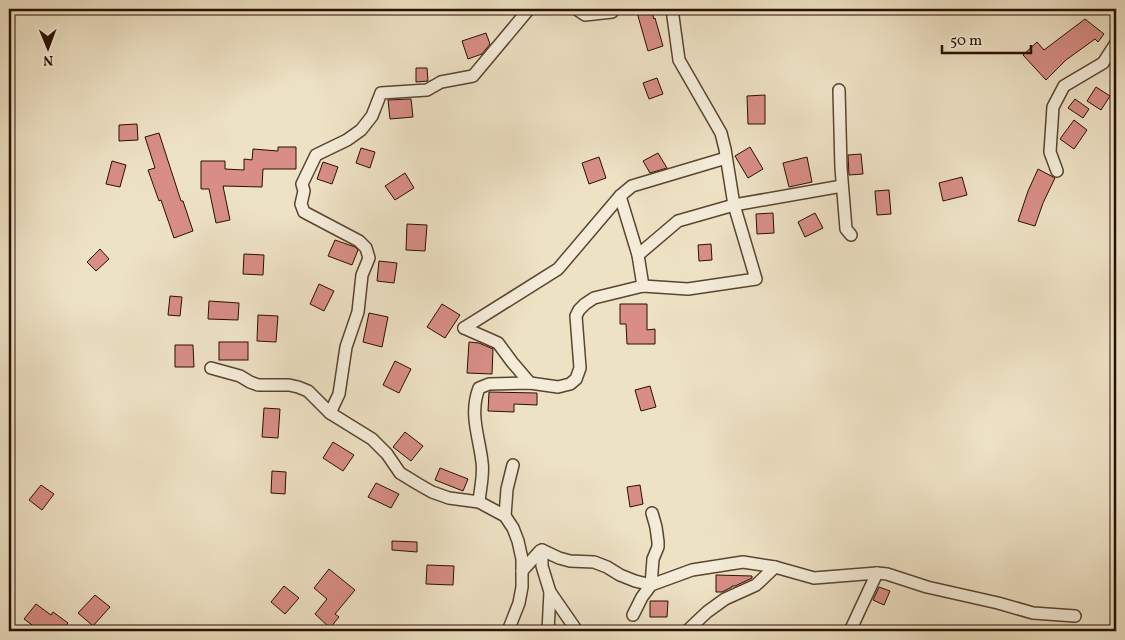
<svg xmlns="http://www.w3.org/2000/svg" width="1125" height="640" viewBox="0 0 1125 640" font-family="Vollkorn,serif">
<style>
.building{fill:#d88e86;stroke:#290f00}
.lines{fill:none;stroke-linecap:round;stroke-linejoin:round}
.minor-casing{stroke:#5a4431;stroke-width:14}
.minor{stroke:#f4ecd9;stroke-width:11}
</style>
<rect width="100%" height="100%" fill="#eee2c5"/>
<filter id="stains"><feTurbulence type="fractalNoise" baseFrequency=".004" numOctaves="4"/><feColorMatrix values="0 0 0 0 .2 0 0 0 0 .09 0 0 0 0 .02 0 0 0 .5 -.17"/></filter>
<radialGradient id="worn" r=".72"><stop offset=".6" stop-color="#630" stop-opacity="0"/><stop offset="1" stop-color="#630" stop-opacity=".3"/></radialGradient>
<g class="building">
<path d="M636 9H651L654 19 655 18 663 46 648 51Z"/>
<path d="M1085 19 1104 34 1098 42 1095 39 1066 60 1046 80 1023 55 1037 42 1044 50Z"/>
<path d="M486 33 490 44 482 54 468 59 462 41Z"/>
<path d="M416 68H427L428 81 416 82Z"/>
<path d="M657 78 663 94 649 99 643 83Z"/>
<path d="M1096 87 1110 96 1101 110 1087 101Z"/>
<path d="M765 95V124H748L747 96Z"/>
<path d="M411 99 413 117 390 119 388 100Z"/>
<path d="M1075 99 1089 109 1083 118 1068 108Z"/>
<path d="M1074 120 1087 130 1074 149 1060 139Z"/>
<path d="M137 124 138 140 119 141V125Z"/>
<path d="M159 133 181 201H183L193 231 174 238 161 200 159 201 148 170 155 168 145 137Z"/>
<path d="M278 147H296V169H263L262 187 223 186 230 220 216 223 209 189H201V161H225V169L244 170V159L252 160 253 149 278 151Z"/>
<path d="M750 147 763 169 748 178 735 156Z"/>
<path d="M361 148 375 152 370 168 356 163Z"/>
<path d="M658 153 667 168 650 173 643 161Z"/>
<path d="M861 154 863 174 849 175 848 155Z"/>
<path d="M599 157 606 178 589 184 582 163Z"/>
<path d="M807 157 812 182 789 187 783 163Z"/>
<path d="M112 161 126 165 120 187 106 184Z"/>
<path d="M323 162 338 167 332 184 317 179Z"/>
<path d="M1038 169 1055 178 1043 203 1035 226 1018 221 1028 191Z"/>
<path d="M405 173 414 188 395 200 385 186Z"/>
<path d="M962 177 967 195 943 201 939 183Z"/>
<path d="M889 190 891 214 877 215 875 191Z"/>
<path d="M773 213 774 233 757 234 756 214Z"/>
<path d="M815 213 823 228 805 237 798 222Z"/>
<path d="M407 224 427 225 425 251 406 250Z"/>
<path d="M335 240 355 247 358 250 352 265 328 256Z"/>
<path d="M711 244 712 260 699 261 698 245Z"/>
<path d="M100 249 109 259 96 271 87 262Z"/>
<path d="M244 254 264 255 263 275 243 274Z"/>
<path d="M379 261 397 263 394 283 377 281Z"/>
<path d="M319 284 334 291 324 311 310 304Z"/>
<path d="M170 296 182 297 180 316 168 315Z"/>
<path d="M209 301 239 303 238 320 208 319Z"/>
<path d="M442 304 460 315 445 338 427 327Z"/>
<path d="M620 304H647V330L655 329V344H627L626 324H620Z"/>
<path d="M369 313 388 317 382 347 363 342Z"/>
<path d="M258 315 278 316 276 342 257 341Z"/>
<rect x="219" y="342" width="29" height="18"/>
<path d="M469 342 479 343 493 349 492 374 467 373Z"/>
<path d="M175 345H193L194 367H175Z"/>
<path d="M395 361 411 369 399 393 383 385Z"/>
<path d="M650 386 656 407 641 411 635 390Z"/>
<path d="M489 392 537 393V405L514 404V412L488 411Z"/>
<path d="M264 408 280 409 278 438 262 437Z"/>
<path d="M405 432 423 446 411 461 393 447Z"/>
<path d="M333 442 354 455 343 471 323 458Z"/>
<path d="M440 468 468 479 463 491 435 480Z"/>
<path d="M272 471 286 472 285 494 271 493Z"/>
<path d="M376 483 399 494 391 508 368 497Z"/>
<path d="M41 485 54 494 42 510 29 500Z"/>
<path d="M640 485 643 504 630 507 627 487Z"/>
<path d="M392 541 417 542V552L392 550Z"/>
<path d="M427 565 454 566 453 585 426 584Z"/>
<path d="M329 569 355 590 335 614 339 617 330 628 315 614 327 599 314 588Z"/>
<path d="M716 575 752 576V578L735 586H732V587L722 592H716Z"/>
<path d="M284 586 299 598 285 614 271 602Z"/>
<path d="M879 587 890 591 884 605 873 600Z"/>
<path d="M95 595 110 607 93 626 78 613Z"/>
<path d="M650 601H668L667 617H650Z"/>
<path d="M36 604 51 615 53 612 68 623 61 631H51L43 625 39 630 24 619Z"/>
</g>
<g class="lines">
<defs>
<g id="minor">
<path d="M576 9 585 15 612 12 613 9"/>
<path d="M839 90 841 168 846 229 851 235"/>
<path d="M1057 171 1050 152 1053 107 1064 86 1103 63 1116 43"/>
<path d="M620 196 638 255 643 286"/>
<path d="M638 255 678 221 734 205 842 186"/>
<path d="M464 328 558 269 620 196 632 186 726 158"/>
<path d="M464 328 498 343 512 362 530 383"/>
<path d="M211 368 240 376 250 382 258 385H289L298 387 308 391 330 413 372 439 387 454 400 473 418 484 432 492 449 498 479 502 505 516 513 528 518 541 522 559V587L519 603 508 631"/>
<path d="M330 413 339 394 346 347 358 312 362 275 369 258 366 248 359 241 304 212 301 204 304 191 302 184 316 155 347 140 361 130 372 116 381 93 427 90 441 82 473 76 529 9"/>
<path d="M479 502C480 489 484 475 482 462 479 436 469 414 479 388L489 384 530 383 558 387 570 384 576 379 580 368 576 316 579 310 585 304 594 298 643 286 688 289 756 279 734 205 725 149 721 133 679 60 672 9"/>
<path d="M505 516 507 489 513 465"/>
<path d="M542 550V566L550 592 548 631"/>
<path d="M522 571 540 551 542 550 559 558 570 561 594 562 607 567 620 575 635 581 651 585 653 559 658 547V542L656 527 652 513"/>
<path d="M550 592 577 631"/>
<path d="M633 615 642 597 651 585 692 570 743 562 775 567 814 578 877 573 887 574 927 587 998 603 1033 613 1075 616"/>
<path d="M687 631 707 612 725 599 756 585 775 567"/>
<path d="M850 631 877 573"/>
</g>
</defs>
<use href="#minor" class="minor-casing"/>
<use href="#minor" class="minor"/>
</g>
<rect width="1125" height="640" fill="none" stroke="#eee2c5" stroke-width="30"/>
<rect x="10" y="10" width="1105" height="620" fill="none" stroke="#290f00" stroke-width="2.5"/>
<rect x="15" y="15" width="1095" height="610" fill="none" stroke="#290f00"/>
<g transform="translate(48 48) rotate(179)" stroke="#f4ecd9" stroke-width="4" paint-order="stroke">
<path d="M0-4L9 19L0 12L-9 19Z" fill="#290f00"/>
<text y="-8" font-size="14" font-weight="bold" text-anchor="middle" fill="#290f00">N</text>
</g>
<path d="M942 45v8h89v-8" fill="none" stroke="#290f00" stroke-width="2.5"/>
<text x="950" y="45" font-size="15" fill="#290f00" stroke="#f4ecd9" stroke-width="4" paint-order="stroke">50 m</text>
<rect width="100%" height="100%" filter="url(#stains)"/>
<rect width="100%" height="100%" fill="url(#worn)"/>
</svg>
